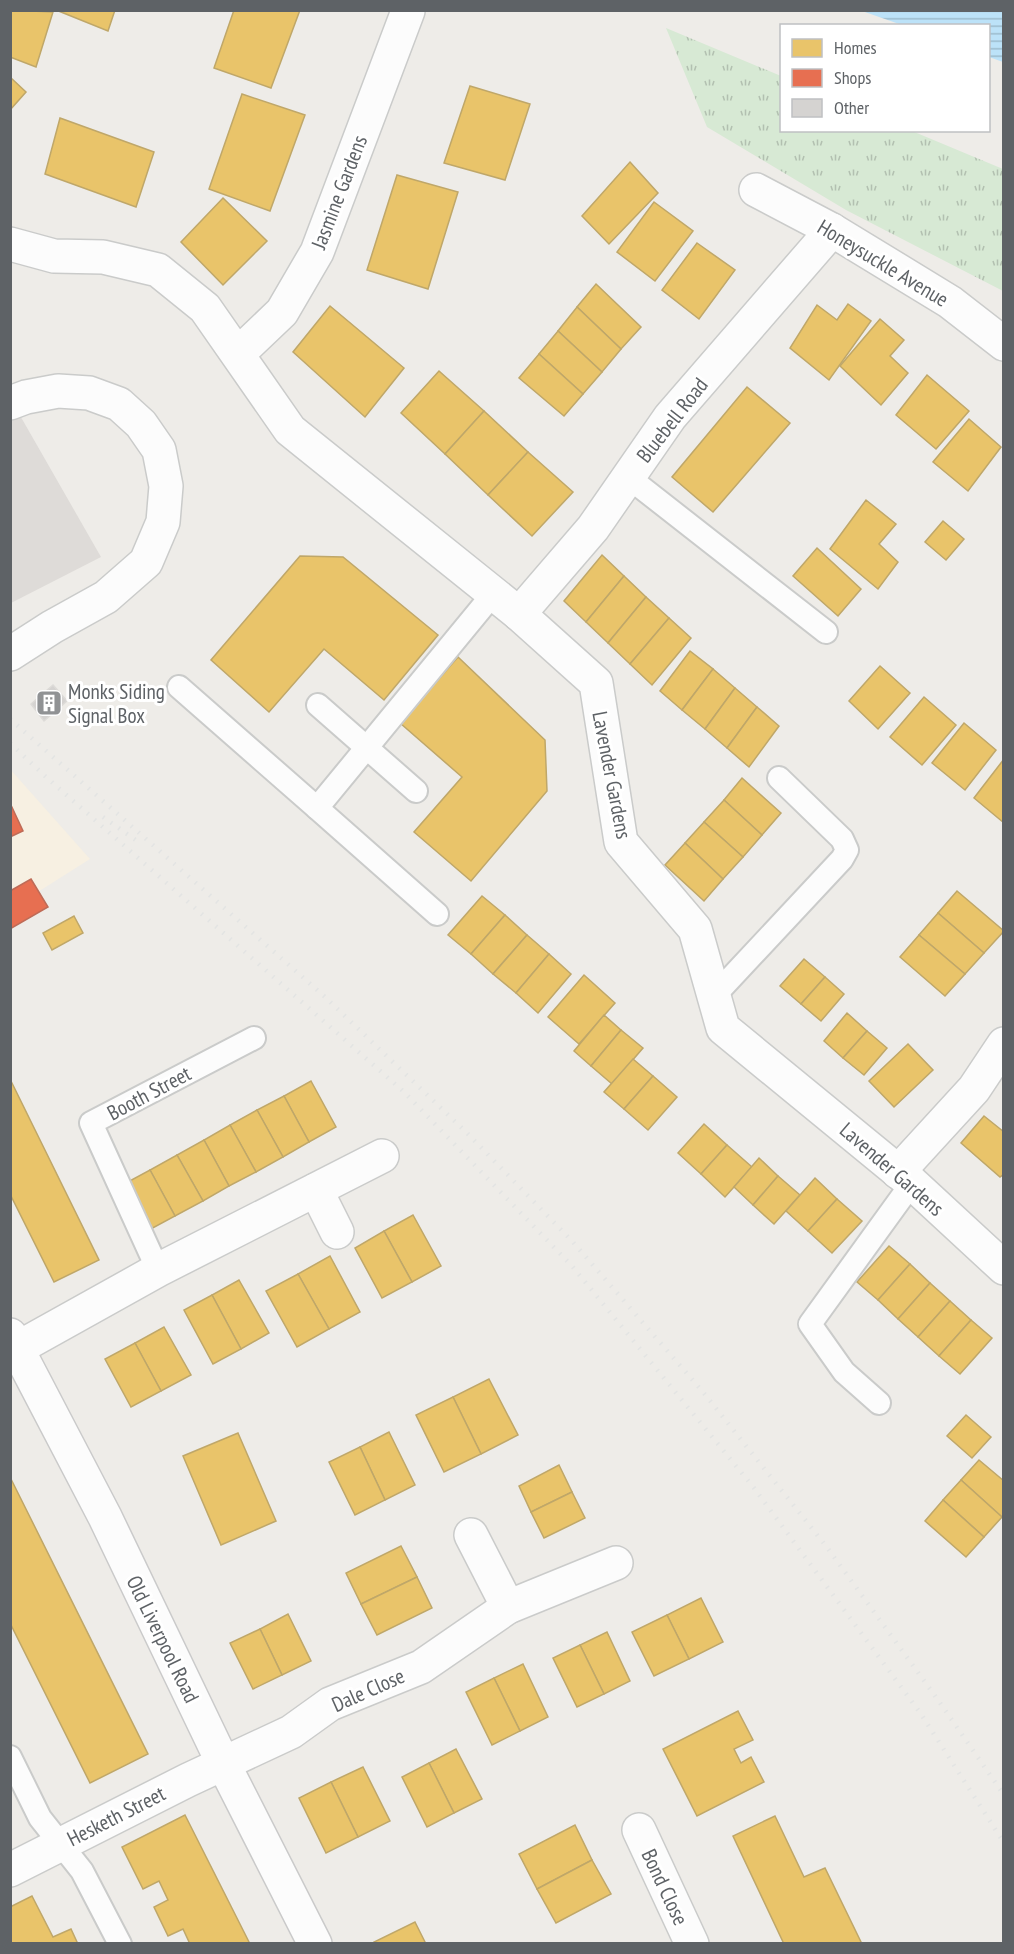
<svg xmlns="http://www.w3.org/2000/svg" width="1014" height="1954" viewBox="0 0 1014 1954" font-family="'PT Sans Narrow',sans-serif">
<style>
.commercial{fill:#f7f0e2}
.industrial{fill:#dedbd8}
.grass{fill:url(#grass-tufts)}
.water{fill:url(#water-rules)}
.homes{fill:#e9c46a;stroke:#bfa769;stroke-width:1.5}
.shops{fill:#e76f51;stroke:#be6b57;stroke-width:1.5}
.building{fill:#d5d3d1;stroke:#dddbd8;stroke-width:1.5}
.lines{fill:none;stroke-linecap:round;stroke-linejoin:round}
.lane-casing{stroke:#cacbca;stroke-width:26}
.street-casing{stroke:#cacbca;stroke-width:36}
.secondary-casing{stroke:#cacaca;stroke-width:36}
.lane{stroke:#fcfcfc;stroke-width:22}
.street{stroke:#fcfcfc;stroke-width:33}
.secondary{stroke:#fcfcfc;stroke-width:33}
.rail{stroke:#e3e4e3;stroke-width:4.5;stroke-dasharray:1.5 8;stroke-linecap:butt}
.labels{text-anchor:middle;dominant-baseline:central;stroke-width:6;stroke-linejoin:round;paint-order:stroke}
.street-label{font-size:21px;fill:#5e6266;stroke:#fff}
.poi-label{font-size:21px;fill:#5e6266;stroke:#fff;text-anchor:start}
</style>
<defs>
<pattern id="grass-tufts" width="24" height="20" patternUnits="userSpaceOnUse" patternTransform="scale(1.5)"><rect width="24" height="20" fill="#d7e9d4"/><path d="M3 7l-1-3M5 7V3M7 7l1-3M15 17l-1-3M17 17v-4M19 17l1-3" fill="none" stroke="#b2c0b0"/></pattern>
<pattern id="water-rules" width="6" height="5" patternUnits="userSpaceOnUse" patternTransform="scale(1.5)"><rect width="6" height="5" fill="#bce2f8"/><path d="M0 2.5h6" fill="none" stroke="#9cbbcd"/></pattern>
</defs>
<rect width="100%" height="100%" fill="#eeece8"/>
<path class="commercial" d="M10 769 90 859 11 909H10Z"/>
<path class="industrial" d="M10 398 101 557 11 603H10Z"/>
<path class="grass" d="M666 28 781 76 782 130 912 131 1003 169V291L846 210 707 127Z"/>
<path class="water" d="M862 11H1003V62L989 57 988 26 902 25Z"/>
<g class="homes">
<path d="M10 10 53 12 36 67 10 57Z"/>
<path d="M56 10H115L108 31Z"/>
<path d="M234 10H300L271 88 214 68Z"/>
<path d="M10 77 26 92 10 110Z"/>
<path d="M470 86 530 104 505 180 444 163Z"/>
<path d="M242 94 305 115 270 211 209 189Z"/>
<path d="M60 118 154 152 136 207 45 174Z"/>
<path d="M630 162 658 193 609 244 582 216Z"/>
<path d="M397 175 458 192 428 289 367 270Z"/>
<path d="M223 198 267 241 223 285 181 242Z"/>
<path d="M654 202 693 231 655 281 617 252Z"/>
<path d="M697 243 735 270 699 319 662 290Z"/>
<path d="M596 284 641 327 621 349 577 307Z"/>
<path d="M848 304 871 321 829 380 790 348 817 305 837 320Z"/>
<path d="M330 306 404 368 365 417 293 352Z"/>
<path d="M577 307 621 349 602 372 558 331Z"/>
<path d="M880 319 904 340 890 356 908 373 881 405 840 366Z"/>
<path d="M558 331 602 372 583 394 539 354Z"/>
<path d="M539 354 583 394 564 416 519 378Z"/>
<path d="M439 371 484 411 445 454 401 413Z"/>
<path d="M927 375 969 411 936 449 896 415Z"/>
<path d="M747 387 790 423 713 512 672 477Z"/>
<path d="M484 411 528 452 488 495 445 454Z"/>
<path d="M969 419 1001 447 968 491 933 462Z"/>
<path d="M528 452 573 492 532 536 488 495Z"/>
<path d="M866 500 896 524 879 544 898 562 878 589 830 549Z"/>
<path d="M943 521 964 539 946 560 925 542Z"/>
<path d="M817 548 861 589 838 616 793 576Z"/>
<path d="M602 555 624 576 586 622 564 601Z"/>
<path d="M300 556 343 557 438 635 384 700 324 649 269 712 211 660Z"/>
<path d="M624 576 646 597 608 643 586 622Z"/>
<path d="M646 597 669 618 630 664 608 643Z"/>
<path d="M669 618 691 638 652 685 630 664Z"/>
<path d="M690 651 713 669 682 710 660 691Z"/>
<path d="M458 657 545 740 547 791 471 881 414 832 462 777 400 723Z"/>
<path d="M880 666 910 693 878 729 849 701Z"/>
<path d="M713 669 735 688 705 729 682 710Z"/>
<path d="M735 688 757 707 727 748 705 729Z"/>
<path d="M924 697 956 725 922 765 890 737Z"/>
<path d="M757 707 779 726 749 767 727 748Z"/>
<path d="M964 723 996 750 965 790 932 763Z"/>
<path d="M1004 759V823L974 798Z"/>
<path d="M742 778 781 813 762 835 724 800Z"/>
<path d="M724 800 762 835 743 857 704 822Z"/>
<path d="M704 822 743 857 723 879 685 843Z"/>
<path d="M685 843 723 879 704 901 665 865Z"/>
<path d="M957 891 1004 931 984 953 938 913Z"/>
<path d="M482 896 505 915 471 954 448 935Z"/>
<path d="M938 913 984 953 965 974 919 935Z"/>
<path d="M505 915 527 935 493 974 471 954Z"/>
<path d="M74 916 83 933 52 950 43 933Z"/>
<path d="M527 935 549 954 516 993 493 974Z"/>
<path d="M919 935 965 974 945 996 900 957Z"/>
<path d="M549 954 571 974 538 1013 516 993Z"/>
<path d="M804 959 825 977 801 1004 780 986Z"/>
<path d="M584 975 615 1003 579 1044 548 1017Z"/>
<path d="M825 977 844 994 821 1021 801 1004Z"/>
<path d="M847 1013 867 1031 843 1058 824 1041Z"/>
<path d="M604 1015 621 1030 591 1066 574 1051Z"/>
<path d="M621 1030 643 1048 612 1084 591 1066Z"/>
<path d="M867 1031 887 1048 864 1075 843 1058Z"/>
<path d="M908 1044 933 1070 894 1107 869 1081Z"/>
<path d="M633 1059 653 1076 624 1109 604 1092Z"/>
<path d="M653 1076 677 1097 648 1130 624 1109Z"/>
<path d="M10 1079 99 1260 54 1282 10 1194Z"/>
<path d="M311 1081 336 1127 309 1142 284 1096Z"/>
<path d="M284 1096 309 1142 283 1157 257 1110Z"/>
<path d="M257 1110 283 1157 256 1172 230 1125Z"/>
<path d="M984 1116 1004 1132V1174L1000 1177 961 1143Z"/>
<path d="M704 1124 727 1145 701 1174 678 1153Z"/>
<path d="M230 1125 256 1172 229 1186 204 1140Z"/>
<path d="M204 1140 229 1186 203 1201 177 1155Z"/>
<path d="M727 1145 752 1167 725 1197 701 1174Z"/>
<path d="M177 1155 203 1201 175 1216 150 1170Z"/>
<path d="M759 1158 778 1176 753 1205 734 1187Z"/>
<path d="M150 1170 175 1216 149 1230 124 1184Z"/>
<path d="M778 1176 800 1195 774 1224 753 1205Z"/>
<path d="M815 1178 837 1199 808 1231 786 1211Z"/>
<path d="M837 1199 862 1221 832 1253 808 1231Z"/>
<path d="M413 1215 441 1266 412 1282 384 1231Z"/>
<path d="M384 1231 412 1282 382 1298 355 1248Z"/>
<path d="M889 1246 910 1264 878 1300 857 1282Z"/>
<path d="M330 1256 360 1312 329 1329 298 1274Z"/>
<path d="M910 1264 930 1283 898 1319 878 1300Z"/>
<path d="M298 1274 329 1329 297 1347 266 1291Z"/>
<path d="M239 1280 269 1333 241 1349 212 1295Z"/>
<path d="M930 1283 950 1301 918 1337 898 1319Z"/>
<path d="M212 1295 241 1349 213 1364 184 1310Z"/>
<path d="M950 1301 971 1320 939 1356 918 1337Z"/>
<path d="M971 1320 992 1338 960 1374 939 1356Z"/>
<path d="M164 1327 191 1375 161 1391 135 1343Z"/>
<path d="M135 1343 161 1391 131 1407 105 1359Z"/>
<path d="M489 1379 518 1435 481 1454 453 1397Z"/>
<path d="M453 1397 481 1454 444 1472 416 1415Z"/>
<path d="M966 1415 991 1437 972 1458 947 1436Z"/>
<path d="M389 1432 415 1485 385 1500 360 1447Z"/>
<path d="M238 1433 276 1521 221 1545 183 1456Z"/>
<path d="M360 1447 385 1500 355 1515 329 1462Z"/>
<path d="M979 1460 1004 1481V1515L1002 1517 961 1480Z"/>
<path d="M559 1465 572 1492 531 1512 519 1486Z"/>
<path d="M10 1477 148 1754 90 1783 10 1623Z"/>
<path d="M961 1480 1002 1517 984 1537 943 1500Z"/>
<path d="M572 1492 585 1518 544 1538 531 1512Z"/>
<path d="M943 1500 984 1537 966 1557 925 1521Z"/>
<path d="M401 1546 417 1577 361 1604 346 1573Z"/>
<path d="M417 1577 432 1608 377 1635 361 1604Z"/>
<path d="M701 1598 723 1642 689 1659 667 1615Z"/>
<path d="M288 1614 311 1661 282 1675 260 1629Z"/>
<path d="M667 1615 689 1659 654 1676 632 1632Z"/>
<path d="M260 1629 282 1675 253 1689 230 1643Z"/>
<path d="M607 1632 630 1681 604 1694 580 1645Z"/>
<path d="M580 1645 604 1694 577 1707 553 1658Z"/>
<path d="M523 1664 548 1717 520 1731 494 1678Z"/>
<path d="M494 1678 520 1731 492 1745 466 1692Z"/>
<path d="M738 1711 753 1740 734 1749 741 1763 751 1757 764 1782 697 1816 663 1749Z"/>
<path d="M456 1749 482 1799 454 1813 429 1763Z"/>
<path d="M429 1763 454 1813 427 1827 402 1777Z"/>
<path d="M363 1767 390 1821 358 1837 331 1782Z"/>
<path d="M331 1782 358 1837 326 1853 299 1798Z"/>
<path d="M185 1815 250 1944H190L183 1929 168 1936 154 1907 168 1900 159 1881 143 1889 122 1847Z"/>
<path d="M775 1816 804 1877 825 1868 861 1942 858 1944H784L733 1836Z"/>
<path d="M575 1825 592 1860 537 1889 519 1854Z"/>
<path d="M592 1860 611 1894 556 1923 537 1889Z"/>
<path d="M32 1896 53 1937 71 1929 77 1942 74 1944H10V1907Z"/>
<path d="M415 1922 426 1944H375L374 1942Z"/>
</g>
<g class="shops">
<path d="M10 803 23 831 10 837Z"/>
<path d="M31 879 48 907 10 929V891Z"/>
</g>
<path class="building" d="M53 685 67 701 44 721 31 704Z"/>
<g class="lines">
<defs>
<g id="lane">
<path d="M628 477 826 632"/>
<path d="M179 687 317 808 493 594"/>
<path d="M318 705 416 791"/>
<path d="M317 808 437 914"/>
<path d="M714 996 842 859 847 850 842 839 779 778"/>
<path d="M158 1270 91 1123 254 1038"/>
<path d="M879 1403 844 1372 810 1324 912 1183"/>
<path d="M10 1757 40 1818 82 1871 120 1944"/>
</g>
<g id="street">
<path d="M756 190 832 230 950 302 1004 344"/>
<path d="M10 244 54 256 103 257 158 270 205 308 290 430 519 614 596 683 621 842 695 929 723 1028 912 1183 1004 1268"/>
<path d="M238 354 282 312 317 252 408 11"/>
<path d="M10 403 26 397 58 391 89 393 119 404 141 424 159 450 166 486 163 522 146 562 106 597 52 627 10 654"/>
<path d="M519 614 593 528 670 417 832 230"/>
<path d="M898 1172 974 1089 1004 1044"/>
<path d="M316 1190 337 1232"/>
<path d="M18 1348 158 1270 382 1156"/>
<path d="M471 1535 508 1607"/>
<path d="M639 1830 692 1944"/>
<path d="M10 1870 188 1780 291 1732 330 1704 421 1667 508 1607 616 1563"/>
</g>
<path id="secondary" d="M10 1335 105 1517 223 1763 315 1944"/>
</defs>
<use href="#lane" class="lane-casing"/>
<use href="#street" class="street-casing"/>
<use href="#secondary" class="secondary-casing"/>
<use href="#lane" class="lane"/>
<use href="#street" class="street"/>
<use href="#secondary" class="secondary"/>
<g class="rail">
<path d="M10 719 324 996 467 1133 572 1241 703 1392 826 1546 938 1700 1004 1795"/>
<path d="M10 743 46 777 403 1091 572 1266 754 1488 921 1714 1004 1843"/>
<path d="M103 817 137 841"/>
</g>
</g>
<defs>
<symbol id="building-square" viewBox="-11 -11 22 22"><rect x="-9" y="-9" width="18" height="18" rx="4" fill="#909294" stroke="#fff"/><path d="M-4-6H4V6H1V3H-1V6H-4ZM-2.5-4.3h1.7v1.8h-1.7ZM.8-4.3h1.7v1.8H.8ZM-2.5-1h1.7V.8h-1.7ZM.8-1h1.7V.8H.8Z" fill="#fff"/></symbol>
</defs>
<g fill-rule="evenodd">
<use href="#building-square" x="34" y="688" width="30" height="30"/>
</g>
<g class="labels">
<g class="street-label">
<text transform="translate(339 192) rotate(-69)">Jasmine Gardens</text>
<text transform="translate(883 263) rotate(31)">Honeysuckle Avenue</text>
<text transform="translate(672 420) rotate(-52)">Bluebell Road</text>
<text transform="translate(612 775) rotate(79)">Lavender Gardens</text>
<text transform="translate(149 1093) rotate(-28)">Booth Street</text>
<text transform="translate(892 1169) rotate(41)">Lavender Gardens</text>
<text transform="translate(163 1639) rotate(64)">Old Liverpool Road</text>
<text transform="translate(368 1690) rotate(-24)">Dale Close</text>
<text transform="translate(116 1816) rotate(-27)">Hesketh Street</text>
<text transform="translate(665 1887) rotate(65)">Bond Close</text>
</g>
<g class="poi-label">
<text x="68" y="691">Monks Siding<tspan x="68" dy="24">Signal Box</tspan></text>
</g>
</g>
<rect width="1014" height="1954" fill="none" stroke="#5e6266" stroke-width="24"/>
<rect x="780" y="24" width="210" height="108" fill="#ffffff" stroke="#bfc0c2" stroke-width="1.5"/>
<rect x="792" y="39" width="30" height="18" fill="#e9c46a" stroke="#bfc0c2" stroke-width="1.5"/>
<text x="834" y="54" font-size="18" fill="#5e6266">Homes</text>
<rect x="792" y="69" width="30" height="18" fill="#e76f51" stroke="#bfc0c2" stroke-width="1.5"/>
<text x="834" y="84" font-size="18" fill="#5e6266">Shops</text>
<rect x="792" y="99" width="30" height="18" fill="#d5d3d1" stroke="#bfc0c2" stroke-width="1.5"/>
<text x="834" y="114" font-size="18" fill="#5e6266">Other</text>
</svg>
